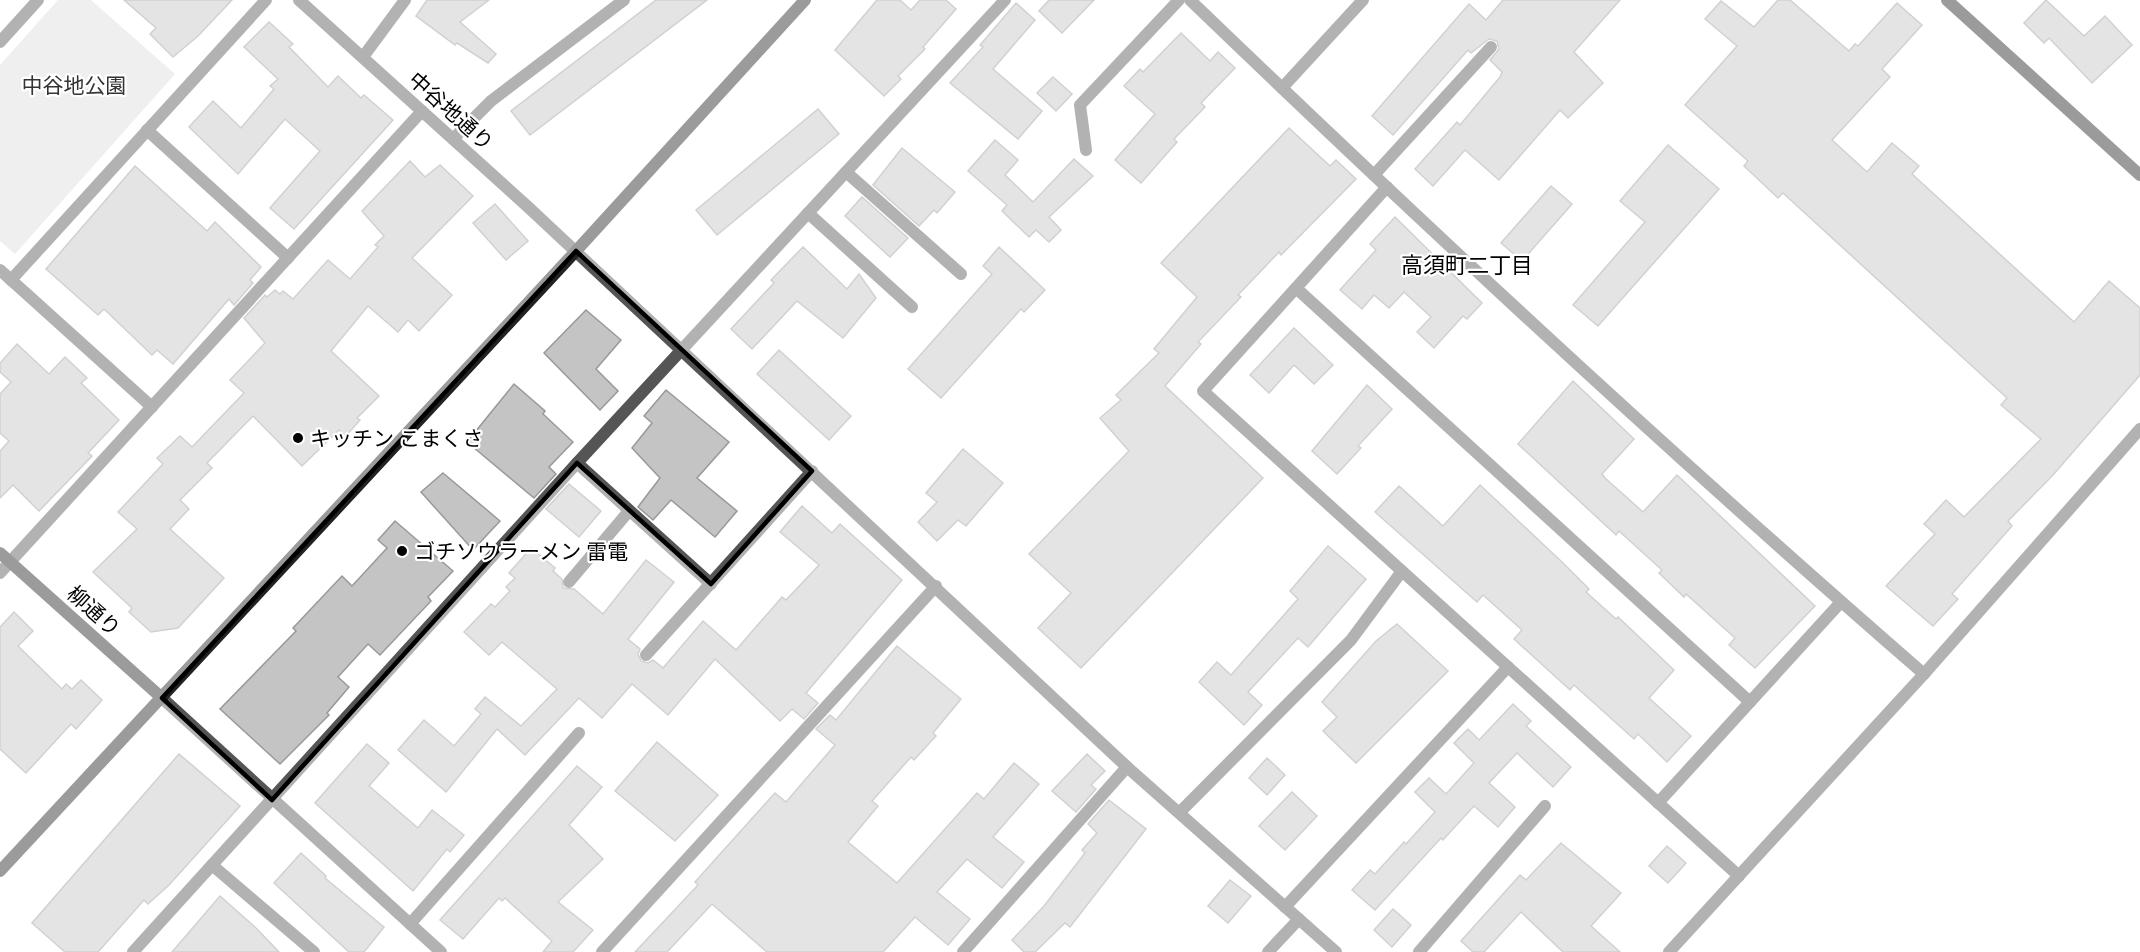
<svg xmlns="http://www.w3.org/2000/svg" width="2140" height="952" viewBox="0 0 2140 952" font-family="Figtree,'Noto Sans JP',sans-serif">
<style>
.green{fill:#dcdcdc}
.building{fill:#c4c4c4;stroke:#999;stroke-width:1.5}
.lines{fill:none;stroke-linecap:round;stroke-linejoin:round}
.street{stroke:#555;stroke-width:12}
.secondary{stroke:#222;stroke-width:12}
.marked{fill:none;stroke:#000;stroke-width:4.5;stroke-linejoin:round}
.poi-dot{fill:#000;stroke:#fff;stroke-width:2}
.labels{text-anchor:middle;dominant-baseline:central;stroke-width:4.5;stroke-linejoin:round;paint-order:stroke}
.park-label{font-size:21px;fill:#333;stroke:#fff}
.street-label{font-size:21px;fill:#000;stroke:#fff}
.poi-label{font-size:21px;fill:#000;stroke:#fff;text-anchor:start}
.neighbourhood-label{font-size:22px;fill:#000;stroke:#fff}
</style>
<rect width="100%" height="100%" fill="#fff"/>
<path class="green" d="M58 0H91L175 74 15 254 0 241V65Z"/>
<g class="building">
<path d="M124 0H232L198 36 173 57 150 34 156 28Z"/>
<path d="M427 0H489L460 22 496 54 488 63 457 43 455 45 416 16Z"/>
<path d="M656 0H707L530 135 511 111Z"/>
<path d="M877 0H900L911 10 920 0H946L956 9 923 47 925 49 898 76 901 79 884 96 835 50Z"/>
<path d="M1049 0H1094L1062 33 1039 11Z"/>
<path d="M1503 0H1620L1574 52 1603 83 1568 118 1560 110 1499 180 1465 150 1433 186 1415 169 1457 122 1460 125 1500 77 1502 72 1490 60 1499 49 1497 41 1489 39 1471 53 1468 50 1393 135 1372 116 1469 4 1486 20Z"/>
<path d="M1778 0H1790L1849 51 1855 44 1858 46 1897 3 1922 25 1882 69 1890 77 1832 140 1867 172 1892 143 1919 166 1912 174 2074 322 2109 281 2140 308V375L2053 475 2008 521 2012 526 1952 594 1958 599 1933 626 1886 586 1935 534 1924 524 1946 500 1964 517 2041 439 2001 405 2007 398 1783 193 1778 198 1744 166 1748 161 1685 105 1737 46 1705 19 1721 1 1754 27Z"/>
<path d="M2046 0 2084 36 2105 16 2132 45 2092 83 2049 38 2044 43 2024 23Z"/>
<path d="M1016 3 1035 20 993 69 1042 111 1018 139 950 83 983 47 980 45Z"/>
<path d="M269 22 293 44 289 47 328 87 338 76 361 98 364 95 393 120 294 229 270 208 320 151 285 119 238 174 189 127 213 101 241 128 274 89 270 86 278 79 244 47Z"/>
<path d="M1181 33 1210 61 1218 52 1235 68 1201 103 1205 107 1174 139 1177 142 1141 183 1115 160 1155 114 1124 86 1140 69 1143 72Z"/>
<path d="M1053 77 1072 94 1056 111 1037 93Z"/>
<path d="M818 109 839 134 717 235 696 210Z"/>
<path d="M1289 128 1330 166 1336 160 1356 179 1281 255 1279 252 1238 295 1241 297 1198 342 1201 344 1165 386 1263 478 1081 668 1038 628 1071 593 1029 554 1129 451 1100 418 1121 400 1116 395 1159 353 1154 349 1197 297 1161 263Z"/>
<path d="M995 140 1018 160 1005 175 1033 202 1074 159 1093 176 1049 217 1061 230 1049 242 1036 230 1029 237 1002 211 1007 205 968 171Z"/>
<path d="M1668 145 1719 189 1598 326 1573 305 1645 222 1620 201Z"/>
<path d="M902 148 955 192 937 213 934 210 919 226 873 185Z"/>
<path d="M410 161 425 177 440 165 473 196 412 258 452 295 419 331 408 320 398 332 368 306 331 351 379 396 357 418 360 420 346 436 339 430 302 466 253 416 207 463 212 468 180 500 189 509 170 529 224 578 178 628 151 632 129 612 132 608 93 572 137 529 118 512 163 464 157 458 180 436 192 447 244 393 230 380 265 343 244 318 265 295 267 297 275 290 280 294 283 291 293 299 328 260 350 279 378 247 375 245 384 236 362 211Z"/>
<path d="M135 166 207 231 215 222 261 267 250 280 253 283 234 305 229 299 173 364 157 350 152 355 104 309 98 315 46 269Z"/>
<path d="M1551 186 1572 204 1522 261 1501 243Z"/>
<path d="M862 197 908 238 890 257 845 216Z"/>
<path d="M495 204 528 241 506 260 473 223Z"/>
<path d="M1395 217 1482 303 1467 319 1463 316 1434 348 1417 332 1431 317 1404 292 1389 308 1374 295 1362 309 1340 290 1376 250 1370 244Z"/>
<path d="M803 247 847 289 859 274 876 298 843 338 797 301 752 349 731 329 774 283 771 280Z"/>
<path d="M999 247 1045 290 1024 312 1021 309 941 398 908 369 992 274 983 266Z"/>
<path d="M586 310 621 340 596 369 618 391 600 410 544 353Z"/>
<path d="M1294 328 1333 365 1314 384 1294 365 1269 393 1250 375Z"/>
<path d="M17 344 49 374 65 357 87 378 81 383 119 420 88 453 92 456 39 511 13 485 0 498V451L9 441 0 433V394L11 382 0 372V363Z"/>
<path d="M779 350 851 416 829 440 757 374Z"/>
<path d="M1573 381 1634 439 1602 474 1605 478 1643 512 1677 475 1815 606 1755 668 1729 645 1735 638 1686 594 1684 597 1659 573 1662 570 1619 531 1616 535 1518 444Z"/>
<path d="M514 384 545 411 543 414 573 442 549 467 556 474 534 498 467 442Z"/>
<path d="M1367 385 1392 409 1358 446 1361 448 1337 474 1312 451Z"/>
<path d="M666 390 729 442 697 478 737 511 715 537 671 500 653 520 638 507 660 478 632 448 652 423 644 416Z"/>
<path d="M963 449 1003 483 966 526 958 520 937 541 918 522 937 502 926 493Z"/>
<path d="M443 473 500 521 473 550 421 492Z"/>
<path d="M569 484 601 511 579 537 546 509Z"/>
<path d="M1480 485 1562 562 1589 589 1586 592 1616 619 1618 617 1674 670 1649 698 1691 736 1667 762 1638 734 1634 739 1574 685 1570 690 1514 639 1522 630 1483 595 1477 602 1375 512 1399 486 1443 526Z"/>
<path d="M802 506 832 533 840 524 902 580 806 693 818 703 804 719 792 709 780 721 715 659 668 715 632 684 602 718 579 698 525 755 497 729 446 792 398 750 424 720 454 746 481 714 475 709 485 697 521 726 557 689 502 642 489 655 464 632 491 604 495 607 510 591 506 587 515 578 509 573 531 548 555 568 553 571 562 579 563 588 574 589 603 614 646 560 674 582 628 639 640 649 638 654 641 661 648 663 653 660 663 668 703 621 736 650 782 597 786 600 819 565 780 532Z"/>
<path d="M395 521 453 571 428 597 431 601 380 655 368 644 338 677 349 687 327 713 329 715 280 764 220 709 296 631 293 628 342 576 352 586 387 548 378 540Z"/>
<path d="M1328 546 1366 579 1308 647 1298 638 1248 692 1262 705 1244 725 1199 682 1217 662 1231 675 1298 599 1290 591Z"/>
<path d="M14 612 33 631 18 646 62 689 66 684 72 689 81 680 102 700 76 729 71 724 26 773 0 749V627Z"/>
<path d="M1397 624 1448 671 1356 763 1323 731 1337 717 1322 702 1376 641Z"/>
<path d="M897 646 961 699 933 733 936 736 914 760 911 757 872 801 878 806 848 842 897 883 977 793 984 799 1014 763 1039 784 993 837 1024 862 1002 888 967 859 937 892 970 919 948 945 915 917 883 952H767L712 904 667 952H635L698 885 695 882 775 793 786 802 835 745 816 729 830 715 836 720Z"/>
<path d="M1513 704 1531 721 1526 726 1571 767 1553 787 1517 753 1489 783 1515 807 1498 827 1474 806 1443 840 1441 838 1375 910 1352 890 1370 870 1375 874 1404 842 1406 844 1435 812 1415 792 1429 778 1446 794 1474 763 1454 743 1468 729 1479 740Z"/>
<path d="M657 742 718 795 675 841 615 791Z"/>
<path d="M367 744 389 763 369 786 418 828 432 810 464 835 450 852 447 849 413 891 315 803Z"/>
<path d="M179 754 240 806 169 885 148 904 144 900 98 952H65L32 923Z"/>
<path d="M1087 754 1105 771 1091 785 1096 789 1076 812 1052 791Z"/>
<path d="M1267 758 1285 775 1267 795 1249 778Z"/>
<path d="M577 766 602 787 569 825 603 859 558 902 593 930 573 952H543L552 941 505 898 502 901 499 898 463 939 440 920Z"/>
<path d="M1292 792 1317 816 1285 850 1259 826Z"/>
<path d="M1109 800 1146 829 1070 927 1065 923 1035 952H1024L1012 940 1044 906 1085 853 1082 850 1097 833 1088 824Z"/>
<path d="M1561 843 1621 893 1591 926 1620 952H1563L1521 912 1484 952H1473L1461 941 1520 875 1526 880Z"/>
<path d="M1667 846 1686 863 1668 883 1649 866Z"/>
<path d="M301 853 326 876 325 878 384 927 364 952H349L274 883Z"/>
<path d="M1230 880 1251 896 1228 923 1208 906Z"/>
<path d="M220 896 257 929 279 952H172Z"/>
<path d="M1393 909 1411 925 1392 947 1374 930Z"/>
</g>
<g class="lines">
<g class="street">
<path d="M299 0 527 206 1127 767 1336 952"/>
<path d="M1190 0C1429 230 1673 456 1924 674"/>
<path d="M0 42 38 0"/>
<path d="M363 57 405 0"/>
<path d="M1282 88 1363 0"/>
<path d="M147 130 288 258"/>
<path d="M453 139 491 101 624 0"/>
<path d="M1086 150 1080 105 1179 0"/>
<path d="M846 172 961 274"/>
<path d="M1374 175 1491 47"/>
<path d="M1387 187 1203 391 1739 876"/>
<path d="M808 213 912 307"/>
<path d="M0 270 152 407"/>
<path d="M11 280 266 0"/>
<path d="M1296 288 1750 702"/>
<path d="M577 463 711 584"/>
<path d="M0 573 422 111"/>
<path d="M569 582 629 511"/>
<path d="M646 655 812 471"/>
<path d="M162 698 441 952"/>
<path d="M1658 803 1841 602"/>
<path d="M1180 812 1351 640 1402 571"/>
<path d="M212 865 314 952"/>
<path d="M1285 907 1508 667"/>
<path d="M410 924 579 733"/>
<path d="M133 952 577 463 1005 0"/>
<path d="M602 952 936 586"/>
<path d="M963 952 1127 767"/>
<path d="M1268 952 1299 919"/>
<path d="M1419 952 1545 806"/>
<path d="M1669 952 1924 674 2140 429"/>
</g>
<g class="secondary">
<path d="M1947 0 2140 175"/>
<path d="M0 553 162 698"/>
<path d="M0 871 576 251 805 0"/>
</g>
</g>
<path d="M0 0H2140V952H0ZM576 251 812 471 711 584 577 463 272 800 162 698Z" fill="#fff" fill-opacity=".55" fill-rule="evenodd"/>
<path class="marked" d="M576 251 812 471 711 584 577 463 272 800 162 698Z"/>
<g class="poi-dot">
<circle cx="298" cy="438" r="6"/>
<circle cx="402" cy="551" r="6"/>
</g>
<g class="labels">
<g class="park-label">
<text x="74" y="85">中谷地公園</text>
</g>
<g class="street-label">
<text transform="translate(451 111) rotate(42)">中谷地通り</text>
<text transform="translate(94 611) rotate(42)">柳通り</text>
</g>
<g class="poi-label">
<text x="310" y="438">キッチン こまくさ</text>
<text x="414" y="551">ゴチソウラーメン 雷電</text>
</g>
<g class="neighbourhood-label">
<text x="1467" y="265">高須町二丁目</text>
</g>
</g>
</svg>
